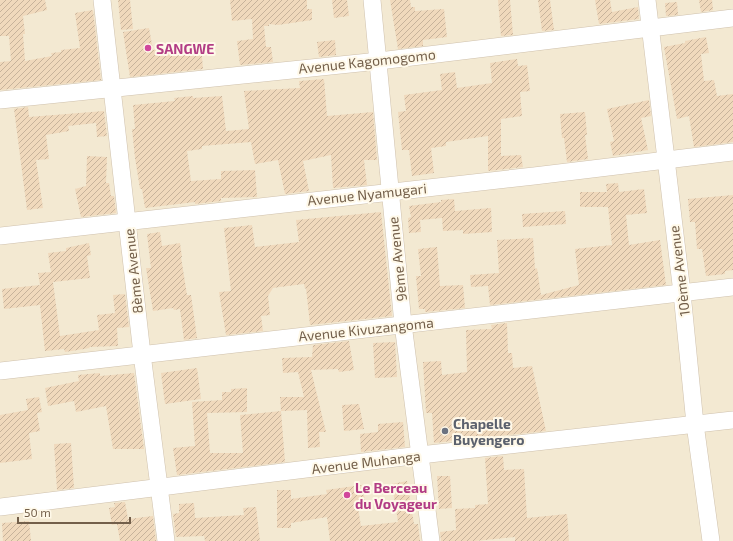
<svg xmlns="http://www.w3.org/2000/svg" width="733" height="541" viewBox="0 0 733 541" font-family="'Exo 2',sans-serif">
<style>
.residential{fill:#f3e9d2}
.building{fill:url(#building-hatch)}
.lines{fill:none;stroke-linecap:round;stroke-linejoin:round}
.minor-casing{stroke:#cfc1ad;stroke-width:18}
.minor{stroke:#fff;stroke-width:17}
.hotel-dot{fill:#d1479c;stroke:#fff9e9;stroke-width:1.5}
.worship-dot{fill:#6b7280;stroke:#fff9e9;stroke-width:1.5}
.labels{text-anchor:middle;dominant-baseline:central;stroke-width:4;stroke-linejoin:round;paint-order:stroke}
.hotel-label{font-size:14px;font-weight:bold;fill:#b23c85;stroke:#fff9e9;text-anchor:start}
.street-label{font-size:14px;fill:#735f4a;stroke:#fff9e9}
.worship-label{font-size:14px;font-weight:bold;fill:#5b616d;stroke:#fff9e9;text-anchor:start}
</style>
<defs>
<pattern id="building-hatch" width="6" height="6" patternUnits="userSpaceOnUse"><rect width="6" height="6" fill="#f0d9bc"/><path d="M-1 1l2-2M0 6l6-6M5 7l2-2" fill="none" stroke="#c7b39b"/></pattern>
</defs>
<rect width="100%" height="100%" fill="#fcf6e3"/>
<rect class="residential" x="0" y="0" width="733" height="541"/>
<g class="building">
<path d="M0 0H45L47 10 23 16 25 34H23L25 61 52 56 51 53 61 52V50L80 48 75 13 93 10 101 80 0 90V62L11 61 9 36H0Z"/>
<path d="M118 0H130L133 29 121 30Z"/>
<path d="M230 0H307V9H312V20L278 25 269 24V26H264L266 47H271L273 62 240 65 237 41 253 39 252 19 232 21Z"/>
<path d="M332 0H347L349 16 334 18Z"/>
<path d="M390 0H410L411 7H415V11L444 9 447 37 423 40V46L398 49Z"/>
<path d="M498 0H510L513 35 501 36Z"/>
<path d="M538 0H550L554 30 542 31Z"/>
<path d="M595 0H610L612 12 638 7 639 19 599 24Z"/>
<path d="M699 0H712L713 10 701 12Z"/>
<path d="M677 2 678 15 666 16 665 3Z"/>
<path d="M149 28 153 50 201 45 203 69 130 77 123 32Z"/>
<path d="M706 37 709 53 701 54 704 81 714 80 717 96 733 94V142L694 147 689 116 677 119 664 47 685 43V41Z"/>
<path d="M335 40 336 55 319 57 317 42Z"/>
<path d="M517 59 518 66 527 65 530 91 520 92 522 116 501 119V156L521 155 523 167 488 171V136L446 142V146L431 148 434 173 412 176 409 150H402L398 112 406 111 404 95 442 90 440 74 455 72 457 88 492 83 490 63Z"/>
<path d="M324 79 327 116 373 112 377 160H364L367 185 333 188 331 155 303 161 309 191 285 194 278 160 255 164 251 142 202 146V149L187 151 191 181 221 179V171L255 170 257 197 221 198V201L195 204V202L145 208 142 189H140L135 158 132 129H135L133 105 175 101 174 98 193 96V98L222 96 226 131 249 129 244 91 300 88 299 81Z"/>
<path d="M649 100 651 116 641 118 648 150 613 156 610 142 614 141 607 109Z"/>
<path d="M28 107 29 117 104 111 107 136 97 137 96 123 68 126 69 131 46 135 49 159 36 160 43 208 27 210 14 109Z"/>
<path d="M585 112 587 135H585L588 159 567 162 564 138H562L560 114Z"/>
<path d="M87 156 107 157 106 183H109L111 196H114L116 213 81 217 75 189 86 186Z"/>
<path d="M618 183 619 192 644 189 647 213 626 215 629 245 660 240 666 285 490 305 488 286 471 287 470 275 499 273 497 240 533 238 535 269 537 268 541 295 579 285 575 249 612 245 608 207H580V192H607L606 184Z"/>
<path d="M733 195V270L725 271V274L706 276 702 249H697L695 222H690L688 199Z"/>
<path d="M454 199 455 211 491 208 492 232 463 234V230L443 231 442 218 420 220 421 232 409 233 408 218 411 217 409 206 441 202V200Z"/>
<path d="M565 211 566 224 523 227 522 214Z"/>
<path d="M381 212 392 316 310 325 306 288 305 289 304 284 280 287 273 288 268 296 270 315 261 316 263 331 226 335 219 292 231 291 224 228 252 225 255 247 299 242 296 220Z"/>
<path d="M160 232 162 246 180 243 182 257H181L187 295H191L197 338 184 340 180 309 174 310 173 308 153 311 146 268H151L147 234Z"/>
<path d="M89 243 91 255 87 256 90 278 53 282 60 336 99 330 97 315 115 313 113 295 125 294 129 327 117 328 118 346 89 347 90 348 65 352 64 349 45 351 40 305 4 309 2 289 40 285 38 273 51 272 48 253 66 251V248Z"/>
<path d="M437 247 440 286 463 285 465 308 425 312V309H419L416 276H421L418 249Z"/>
<path d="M507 323 508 353H512L513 368 532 366 546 431 434 443 432 413H426L423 362 441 361 442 375 467 372 466 330 492 329 491 325Z"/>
<path d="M349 341 354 370 339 372 338 369 311 370 326 432H319L320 447 308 448 307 410 281 411 280 397H304L298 372 283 373 282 358 312 357 313 345Z"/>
<path d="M395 342 397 377 375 378 373 343Z"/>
<path d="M197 368 201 399 165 404 161 373Z"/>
<path d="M100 373V376L134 373 144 449H113L106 406 76 412 74 401 48 406 45 388 79 381 78 375Z"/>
<path d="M247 388V412L207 413 210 453H243L240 415 281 411 285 462 177 475 173 448 195 446 192 402 222 400V392H231V389Z"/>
<path d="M39 397 42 412 37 413 40 431 29 433 32 459 0 463V415L28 410 26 399Z"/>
<path d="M359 404 364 429 344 431 342 405Z"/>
<path d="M403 422 405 447 361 452 360 434 378 432V424Z"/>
<path d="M71 443 74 488 57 490 54 444Z"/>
<path d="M503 456 504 470 524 469 527 518 567 514 569 541H515V537L475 541H441L440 532 456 530 455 509 475 508V505L488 504 485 458Z"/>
<path d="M437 476H450L452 508 439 509Z"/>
<path d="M407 481 414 524H418L420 541H330L327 517 291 523V528H277V490H291V499L327 494 326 490 362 485 365 500 357 502 361 526 398 522 392 484Z"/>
<path d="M125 502 128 519 153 516 156 541H120L117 524 112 525 109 508 115 507 114 503Z"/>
<path d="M194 503 195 518 244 515 243 508 256 507 260 541H205L204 536 176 537 173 514 179 513V504Z"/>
<path d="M29 521 31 541H3L2 523Z"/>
</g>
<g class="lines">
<defs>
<g id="minor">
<path d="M102 0 142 354 166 541"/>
<path d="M372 0 403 324 431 541"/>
<path d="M647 0 682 293 695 424 711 541"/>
<path d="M0 100 379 61 733 18"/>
<path d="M0 236 534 176 733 152"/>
<path d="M0 371 733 287"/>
<path d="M0 507 420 455 733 420"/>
</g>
</defs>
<use href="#minor" class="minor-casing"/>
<use href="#minor" class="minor"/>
</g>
<g class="hotel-dot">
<circle cx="148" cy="48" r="4"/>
<circle cx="347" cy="495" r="4"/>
</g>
<circle class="worship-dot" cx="445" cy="431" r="4"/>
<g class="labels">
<g class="hotel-label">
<text x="156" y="48">SANGWE</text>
<text x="355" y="487">Le Berceau<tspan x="355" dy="16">du Voyageur</tspan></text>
</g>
<g class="street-label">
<text transform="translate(367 61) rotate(-6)">Avenue Kagomogomo</text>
<text transform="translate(367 194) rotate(-6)">Avenue Nyamugari</text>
<text transform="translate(397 259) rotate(-96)">9ème Avenue</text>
<text transform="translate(133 271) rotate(-96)">8ème Avenue</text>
<text transform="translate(679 271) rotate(-97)">10ème Avenue</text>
<text transform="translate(366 329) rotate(-6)">Avenue Kivuzangoma</text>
<text transform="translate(366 462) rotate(-7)">Avenue Muhanga</text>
</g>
<g class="worship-label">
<text x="453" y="423">Chapelle<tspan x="453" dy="16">Buyengero</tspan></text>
</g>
</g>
<path d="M18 517v6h112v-6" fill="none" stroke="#735f4a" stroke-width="2"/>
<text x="24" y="517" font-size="12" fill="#735f4a" stroke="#fff9e9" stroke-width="3" paint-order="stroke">50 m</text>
</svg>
